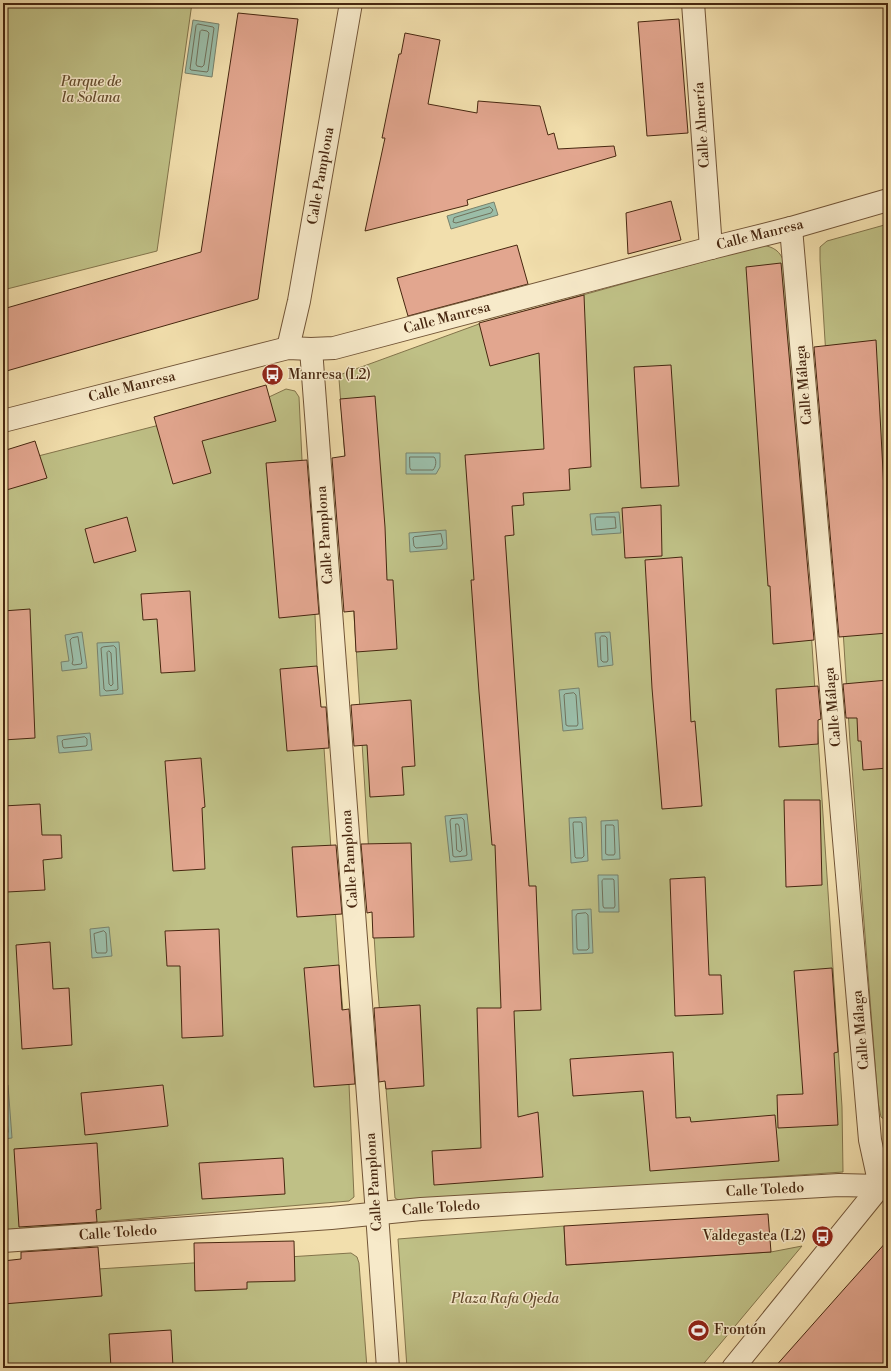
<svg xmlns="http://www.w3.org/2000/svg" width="891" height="1371" viewBox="0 0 891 1371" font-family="'Libre Bodoni',serif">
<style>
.green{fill:#bfc086;stroke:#83744b}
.water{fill:#9bbda8;stroke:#79816b}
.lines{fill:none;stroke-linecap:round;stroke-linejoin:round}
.shore{stroke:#71725c;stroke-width:1}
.building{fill:#e2a68f;stroke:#472710}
.pedestrian-casing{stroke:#725537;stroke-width:24}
.minor-casing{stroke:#725537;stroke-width:24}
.pedestrian{stroke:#f7eaca;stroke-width:22}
.minor{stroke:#f7eaca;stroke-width:22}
.labels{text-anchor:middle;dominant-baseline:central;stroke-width:3;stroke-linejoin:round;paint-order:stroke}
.park-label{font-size:14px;font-style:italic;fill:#654d2e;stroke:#f7eaca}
.street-label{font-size:14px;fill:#472710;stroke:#f7eaca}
.poi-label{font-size:14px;fill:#472710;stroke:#f7eaca;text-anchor:start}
</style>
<rect width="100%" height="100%" fill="#f2dfad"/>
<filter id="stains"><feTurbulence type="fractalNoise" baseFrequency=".005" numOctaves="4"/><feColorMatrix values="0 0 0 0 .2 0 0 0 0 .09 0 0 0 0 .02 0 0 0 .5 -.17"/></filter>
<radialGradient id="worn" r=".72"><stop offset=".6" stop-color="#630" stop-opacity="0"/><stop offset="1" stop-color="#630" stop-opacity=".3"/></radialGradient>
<g class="green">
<path d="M3 3H192L157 251 3 290Z"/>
<path d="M888 224V1122L881 1117 878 1102 850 742 820 260V247L827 241Z"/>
<path d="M762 245C774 247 780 251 784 262L798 429 842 1107 843 1172 402 1202 395 1198 376 967 352 582 348 496 339 379 342 374 479 324Z"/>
<path d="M286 389 295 391 299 397 302 460 315 615 317 666 324 748 339 965 349 1084 354 1197 349 1201 3 1230V465L269 397Z"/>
<path d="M564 1226 566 1265 771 1252 802 1246 700 1368H407L398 1239Z"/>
<path d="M351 1253 357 1257 359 1263 367 1368H3V1275Z"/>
</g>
<g class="water">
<path d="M193 20 219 24 212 77 185 73Z"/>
<path d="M494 202 498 215 451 229 447 216Z"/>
<path d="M406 453H440V467L436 474H406Z"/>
<path d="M619 512 621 533 592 535 590 514Z"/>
<path d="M446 530 447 549 410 552 409 533Z"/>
<path d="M82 632 87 668 62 671 61 662 69 661 65 635Z"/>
<path d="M610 632 613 665 598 667 595 633Z"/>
<path d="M119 642 123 694 100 696 97 643Z"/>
<path d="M579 688 583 729 563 731 559 690Z"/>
<path d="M90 733 92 750 59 753 57 736Z"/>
<path d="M467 814 472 860 450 862 445 816Z"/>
<path d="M586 817 588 861 571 863 569 818Z"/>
<path d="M618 820 620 859 602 860 601 821Z"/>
<path d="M598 875H618L619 912H599Z"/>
<path d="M591 909 593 953 573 954 572 910Z"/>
<path d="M109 927 112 956 92 958 90 929Z"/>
<path d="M8 1085 12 1138 3 1139V1086Z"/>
</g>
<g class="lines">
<g class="shore">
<path d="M198 24 213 27 214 28 208 71 207 72 191 70 190 69 196 26Z"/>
<path d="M202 30 207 31 209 33 204 65 202 67 197 66 196 64 200 32Z"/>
<path d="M490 207 493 210 491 213 456 223 453 222 454 218Z"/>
<path d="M410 457H434C437 460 436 467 433 470H411L410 468Z"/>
<path d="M597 517H615L616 528 596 530 595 519Z"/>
<path d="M441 534 443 543 441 546 416 548 414 546 413 538 414 537Z"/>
<path d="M602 636H605L607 638 608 660 607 662H603L601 660 600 638Z"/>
<path d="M78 637 82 663 81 664 74 665 72 664 73 660 70 640 72 638Z"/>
<path d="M114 646 116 648 118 689 117 690 106 691 104 689 101 648 103 647Z"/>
<path d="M109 651 111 653 113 684 111 686 109 684 107 653Z"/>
<path d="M574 693 576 695 578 724 577 726H568L566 725 564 695 565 694Z"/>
<path d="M85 737 87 739V745L86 746 64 748 63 747 62 741 63 740Z"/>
<path d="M462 818 464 820 467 855 465 856 455 857 453 856 450 821 451 819Z"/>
<path d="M574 822H581L582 823 584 856 582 858H576L575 857 573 824Z"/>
<path d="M456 824H458L459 826 462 850 460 852 457 850Z"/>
<path d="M606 825H613L614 826 615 853 614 855H608L606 854Z"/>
<path d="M604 879H613L614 880 615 906 614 908H604L603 906 602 881Z"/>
<path d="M586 913 588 915 589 948 587 950H578L577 948 576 916 577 914Z"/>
<path d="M104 931 106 933 107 951 106 953H97L96 952 94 934Z"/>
<path d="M3 1089 5 1091 8 1132 7 1134 3 1135"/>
</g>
</g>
<g class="building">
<path d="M238 13 298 19 258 299 3 372V309L201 252Z"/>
<path d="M679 19 688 133 647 136 638 22Z"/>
<path d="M405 33 440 40 428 104 477 113 478 101 540 106 548 135 554 133 558 149 614 146 616 156 467 200 468 205 365 231 385 138H382L399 54H401Z"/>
<path d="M671 201 681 240 628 254 626 213Z"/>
<path d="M517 245 528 284 408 316 397 278Z"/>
<path d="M781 263 814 640 773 644 770 586H768L746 267Z"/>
<path d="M584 295 591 467 569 469 570 490 523 493 524 505 512 506 514 535 505 536 529 886H536L541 1010 514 1011 518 1117 538 1112 543 1177 434 1185 432 1151 481 1148 477 1008H501L495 845H492L479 692 471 580H474L465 455 544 449 539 353 490 366 479 323Z"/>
<path d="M876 340 884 490H886L888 510V633L839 637 814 347Z"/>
<path d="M671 365 679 486 641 488 634 367Z"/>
<path d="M266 385 276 421 202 441 211 473 173 484 154 417Z"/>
<path d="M375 396 385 527 387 580H393L397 649 356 652 354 611 344 612 332 458 345 456 340 399Z"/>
<path d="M35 441 47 478 3 491V451Z"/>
<path d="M307 460 319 614 279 618 266 463Z"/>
<path d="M661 505 662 556 625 558 622 508Z"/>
<path d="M127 517 136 551 94 563 85 529Z"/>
<path d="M682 557 691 722 695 721 702 806 662 809 652 688 645 560Z"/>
<path d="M190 591 195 671 161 673 157 619 143 620 141 594Z"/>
<path d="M30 609 35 738 3 740V611Z"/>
<path d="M317 666 321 707H326L329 748 287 751 280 669Z"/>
<path d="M888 680V768L863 770 861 741H858L857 718H846L843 684Z"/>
<path d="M818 686 821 719 818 720V744L779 747 776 689Z"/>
<path d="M411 700 415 766 402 767 404 795 370 797 367 745 354 746 351 705Z"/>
<path d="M201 758 205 807 202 808 205 869 173 871 165 761Z"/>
<path d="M784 800H820L822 885 786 887Z"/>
<path d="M40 804 42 835H61L62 858 43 860 45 890 7 892 3 806Z"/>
<path d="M411 843 414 937 373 938 372 912 367 913 361 844Z"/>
<path d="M336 845 342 914 297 917 292 847Z"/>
<path d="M705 877 709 975H721L723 1014 675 1016 670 879Z"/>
<path d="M219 929 223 1036 182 1038 180 966H167L165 931Z"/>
<path d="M50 942 53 989 69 988 72 1045 22 1049 16 945Z"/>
<path d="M339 965 342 1010 349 1009 355 1084 314 1087 304 968Z"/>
<path d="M832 968 838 1052 834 1053 838 1125 778 1128 777 1095 803 1094 794 971Z"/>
<path d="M420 1005 424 1086 386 1089 385 1081 379 1082 374 1008Z"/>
<path d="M673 1052 676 1118 690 1117 691 1122 775 1115 779 1161 650 1171 643 1091 573 1096 570 1059Z"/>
<path d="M163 1085 168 1126 85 1135 81 1093Z"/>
<path d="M97 1143 101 1209 96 1210 97 1222 19 1227 14 1149Z"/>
<path d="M283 1158 285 1194 202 1199 199 1163Z"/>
<path d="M768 1214 771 1252 566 1265 564 1226Z"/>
<path d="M888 1240V1368H774L845 1288Z"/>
<path d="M294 1241 295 1281 247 1282V1289L195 1291 194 1243Z"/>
<path d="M98 1247 102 1296 3 1304V1261L21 1259V1252Z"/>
<path d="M171 1330 173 1367 111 1368 109 1334Z"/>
</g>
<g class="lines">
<defs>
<g id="pedestrian">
<path d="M693 3 711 248"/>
<path d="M377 1214 388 1368"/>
</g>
<g id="minor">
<path d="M288 348 299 301 351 3"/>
<path d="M311 349 377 1214"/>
<path d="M3 421 288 348 311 349 334 348 711 248 791 228 888 200"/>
<path d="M3 1241 331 1218 421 1209 839 1185 880 1186 870 1140 791 228"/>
<path d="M733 1368 886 1179"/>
</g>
</defs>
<use href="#pedestrian" class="pedestrian-casing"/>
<use href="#minor" class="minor-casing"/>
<use href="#pedestrian" class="pedestrian"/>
<use href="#minor" class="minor"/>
</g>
<defs>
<symbol id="bus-disc" viewBox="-11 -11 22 22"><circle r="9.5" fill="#8f2418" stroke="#f7eaca"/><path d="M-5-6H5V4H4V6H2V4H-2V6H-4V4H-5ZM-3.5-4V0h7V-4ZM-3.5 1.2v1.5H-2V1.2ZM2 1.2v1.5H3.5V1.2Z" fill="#fff"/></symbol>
<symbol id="stadium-disc" viewBox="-11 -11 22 22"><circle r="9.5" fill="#8f2418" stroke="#f7eaca"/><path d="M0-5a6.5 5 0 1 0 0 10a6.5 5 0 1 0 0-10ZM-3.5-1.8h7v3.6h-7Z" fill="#fff"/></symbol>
</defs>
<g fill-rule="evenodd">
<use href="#bus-disc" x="260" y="362" width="25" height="25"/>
<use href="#bus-disc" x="810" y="1224" width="25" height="25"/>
<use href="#stadium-disc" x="686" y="1318" width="25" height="25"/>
</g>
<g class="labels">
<g class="park-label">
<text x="91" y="82">Parque de<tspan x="91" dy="16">la Solana</tspan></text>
<text x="505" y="1299">Plaza Rafa Ojeda</text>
</g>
<g class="street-label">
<text transform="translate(702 125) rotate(-94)">Calle Almería</text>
<text transform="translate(321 176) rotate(-80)">Calle Pamplona</text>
<text transform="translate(760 235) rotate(-14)">Calle Manresa</text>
<text transform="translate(447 318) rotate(-15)">Calle Manresa</text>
<text transform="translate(804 385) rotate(-95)">Calle Málaga</text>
<text transform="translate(132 387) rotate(-14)">Calle Manresa</text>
<text transform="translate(325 535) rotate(-94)">Calle Pamplona</text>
<text transform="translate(833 707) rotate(-95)">Calle Málaga</text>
<text transform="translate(350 859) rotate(-94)">Calle Pamplona</text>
<text transform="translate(861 1030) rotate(-95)">Calle Málaga</text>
<text transform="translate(374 1182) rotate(-94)">Calle Pamplona</text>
<text transform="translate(765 1190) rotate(-3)">Calle Toledo</text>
<text transform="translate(441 1208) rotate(-4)">Calle Toledo</text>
<text transform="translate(118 1233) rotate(-4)">Calle Toledo</text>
</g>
<g class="poi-label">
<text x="288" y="375">Manresa (L2)</text>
<text x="806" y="1236" text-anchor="end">Valdegastea (L2)</text>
<text x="714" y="1330">Frontón</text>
</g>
</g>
<rect width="891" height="1371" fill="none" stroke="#f2dfad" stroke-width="16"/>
<rect x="4" y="4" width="883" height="1363" fill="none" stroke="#472710" stroke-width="2"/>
<rect x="8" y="8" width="875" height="1355" fill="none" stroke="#472710"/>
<rect width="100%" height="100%" filter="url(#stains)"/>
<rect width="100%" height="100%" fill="url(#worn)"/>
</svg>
